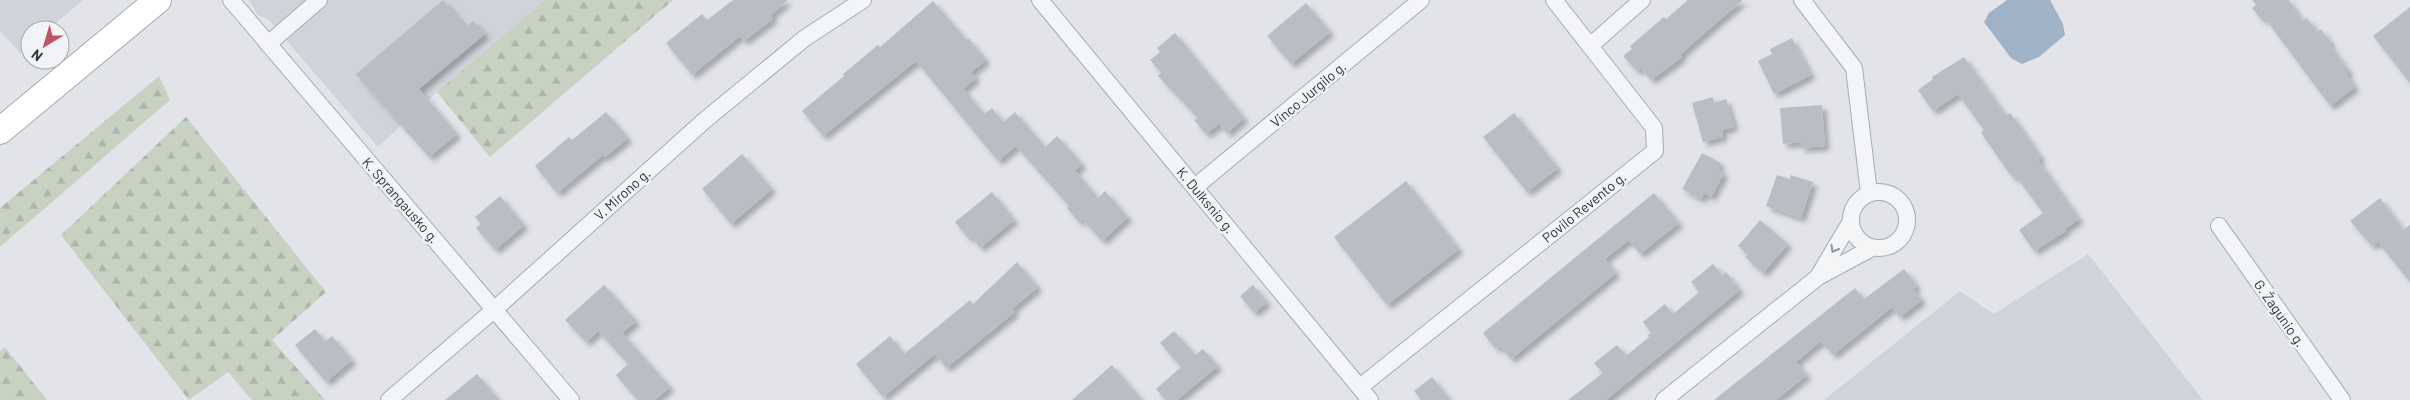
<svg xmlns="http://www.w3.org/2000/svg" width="2410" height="400" viewBox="0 0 2410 400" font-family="Barlow,sans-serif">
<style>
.built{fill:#d0d4da}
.forest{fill:url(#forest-firs)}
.water{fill:#a0b2c5}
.building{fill:#b9bec5;filter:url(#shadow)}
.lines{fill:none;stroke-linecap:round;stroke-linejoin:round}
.street-casing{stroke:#a7abb3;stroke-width:18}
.primary-casing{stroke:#a2a9b3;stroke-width:28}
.street{stroke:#f4f5f7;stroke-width:16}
.primary{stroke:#fff;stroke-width:26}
.oneway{stroke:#90949b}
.labels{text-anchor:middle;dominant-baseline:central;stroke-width:5;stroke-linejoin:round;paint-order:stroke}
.street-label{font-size:14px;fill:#2b333f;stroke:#f1f3f6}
</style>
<defs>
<pattern id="forest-firs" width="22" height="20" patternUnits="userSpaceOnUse" patternTransform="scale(1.25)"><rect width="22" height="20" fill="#c7d2c3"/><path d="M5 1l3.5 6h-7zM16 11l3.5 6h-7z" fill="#abb5a9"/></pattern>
<filter id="shadow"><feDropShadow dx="4.5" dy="4.5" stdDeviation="2.5" flood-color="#0004"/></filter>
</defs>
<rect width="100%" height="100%" fill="#e2e4e9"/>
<g class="built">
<path d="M0 0H83L48 30H30V45L20 53 0 31Z"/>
<path d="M249 0H545L437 92 378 147 269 20 258 15Z"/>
<path d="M2088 254 2203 400H1824L1960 291 1994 314Z"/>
</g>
<g class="forest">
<path d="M545 0H673L490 157 437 92Z"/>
<path d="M159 76 170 100 0 247V208Z"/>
<path d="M186 117 326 292 272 340 325 400H252L228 372 189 400 61 235Z"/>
<path d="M5 347 47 400H0V351Z"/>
</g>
<path class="water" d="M2007 0H2050L2063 24 2065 35 2039 57 2022 64 2011 58 1984 22 1989 13Z"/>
<g class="building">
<path d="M443 0 466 27 473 21 485 34 419 89 457 134 429 157 356 74Z"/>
<path d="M733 0H788L771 15 773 19 744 41 740 36 692 75 666 43 702 14 707 20Z"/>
<path d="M1688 0H1743L1693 43 1680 55 1682 57 1651 80 1641 68 1637 71 1623 56 1632 49 1630 46 1664 17 1666 19Z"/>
<path d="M2252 0H2289L2302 21 2307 18 2317 32 2321 29 2331 43 2329 44 2349 71 2346 74 2355 87 2330 106 2265 18 2262 20 2252 8 2256 5Z"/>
<path d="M933 1 966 40 968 38 986 60 971 72 976 78 963 89 984 114 992 108 1003 122 1015 112 1045 147 1057 136 1082 164 1075 171 1098 198 1105 191 1128 217 1102 241 1082 219 1079 222 1067 208 1069 206 1016 146 998 161 916 61 823 136 802 111 844 76 843 74 878 45 880 47Z"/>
<path d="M1306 3 1330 32 1291 64 1267 36Z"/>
<path d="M2410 7V83L2373 36Z"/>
<path d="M1175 33 1244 118 1227 133 1219 124 1206 134 1194 120 1198 118 1158 76 1161 73 1150 60 1160 52 1157 48Z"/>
<path d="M1792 38 1811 75 1774 94 1758 61 1772 54 1770 49Z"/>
<path d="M1964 57 2006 116 2010 113 2041 157 2038 160 2079 219 2065 229 2066 231 2034 251 2019 230 2043 213 2016 176 2013 178 1981 133 1984 130 1958 94 1933 111 1918 90 1933 79 1932 77Z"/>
<path d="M1713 97 1714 103 1726 99 1734 127 1722 130 1723 137 1703 142 1692 103Z"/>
<path d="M1822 105 1825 146 1800 148 1802 142 1783 144 1780 108Z"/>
<path d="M606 112 628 138 605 157 603 155 557 193 535 166 569 137 572 140Z"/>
<path d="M1514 113 1558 168 1527 192 1483 137Z"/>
<path d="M1702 153 1721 163 1718 169 1724 173 1711 197 1705 193 1701 199 1682 189Z"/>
<path d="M742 154 772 189 731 224 702 189Z"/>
<path d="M1777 175 1790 179 1791 175 1813 182 1801 218 1766 206Z"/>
<path d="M1406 181 1459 249 1387 305 1334 237Z"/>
<path d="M992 192 1014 220 980 248 971 236 968 238 955 222Z"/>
<path d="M1654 193 1679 223 1640 254 1629 240 1605 259 1616 273 1511 359 1500 346 1496 349 1483 333Z"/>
<path d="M500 196 524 225 495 250 476 228 481 224 475 217Z"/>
<path d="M2380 198 2403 230 2410 225V282L2378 242 2372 246 2350 221Z"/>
<path d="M1760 220 1788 244 1763 273 1745 257 1748 255 1738 246Z"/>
<path d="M1017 262 1038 287 1012 309 1015 312 946 368 935 354 883 397 856 364 890 336 904 354 970 300 973 304Z"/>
<path d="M1713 264 1722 275 1726 272 1740 290 1606 400H1568L1603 373 1594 363 1617 345 1626 356 1649 337 1648 335 1651 333 1643 322 1665 304 1673 314 1699 292 1691 282Z"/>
<path d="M1904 269 1917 286 1913 289 1922 300 1900 317 1892 307 1833 355 1821 341 1796 362 1807 375 1776 400H1714L1855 288 1864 299Z"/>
<path d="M604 285 636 321 622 333 670 387 655 400H637L616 375 628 364 598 331 586 342 565 320Z"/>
<path d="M1253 285 1267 302 1254 313 1240 296Z"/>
<path d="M315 329 325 341 332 336 352 360 326 382 295 345Z"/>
<path d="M1174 331 1195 355 1203 349 1218 366 1177 400H1165L1156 389 1181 367 1160 343Z"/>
<path d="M1112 365 1142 400H1072Z"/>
<path d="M477 374 499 400H445Z"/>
<path d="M1432 377 1450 400H1421L1414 391Z"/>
</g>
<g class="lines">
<defs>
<g id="street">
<path d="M231 0 571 400"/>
<path d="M1040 0 1370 400"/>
<path d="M1554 0 1590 46"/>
<path d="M1802 0 1854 68 1869 193"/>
<path d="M268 44 319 0"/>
<path d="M1195 187 1421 0"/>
<circle cx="1879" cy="220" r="28"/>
<path d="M2219 226 2342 400"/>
<path d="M1819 275 1851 221"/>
<path d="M1360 387 1655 151 1654 128 1590 46 1642 0"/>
<path d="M389 400 495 309 705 120 805 38 863 0"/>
<path d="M1664 400 1818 277 1872 248"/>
</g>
<path id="primary" d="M0 131 158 0"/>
</defs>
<use href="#street" class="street-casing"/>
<use href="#primary" class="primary-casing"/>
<use href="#street" class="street"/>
<use href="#primary" class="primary"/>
</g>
<defs><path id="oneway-chevron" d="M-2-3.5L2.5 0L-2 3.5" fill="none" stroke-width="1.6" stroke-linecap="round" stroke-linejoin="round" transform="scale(1.25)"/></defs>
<use class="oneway" href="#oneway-chevron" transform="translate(1834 249) rotate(120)"/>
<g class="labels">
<g class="street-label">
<text transform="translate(1308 94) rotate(-40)">Vinco Jurgilo g.</text>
<text transform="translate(622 194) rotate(-42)">V. Mirono g.</text>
<text transform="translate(401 200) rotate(49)">K. Sprangausko g.</text>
<text transform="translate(1206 200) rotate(50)">K. Dulksnio g.</text>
<text transform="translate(1584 207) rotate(-39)">Povilo Revento g.</text>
<text transform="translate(2280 313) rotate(55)">G. Žagunio g.</text>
</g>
</g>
<g transform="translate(45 45) rotate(218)"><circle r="24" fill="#f1f3f6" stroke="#a2a6ad"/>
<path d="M0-4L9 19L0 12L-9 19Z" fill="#c25364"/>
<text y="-8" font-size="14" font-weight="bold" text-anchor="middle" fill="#2b333f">N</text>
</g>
</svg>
